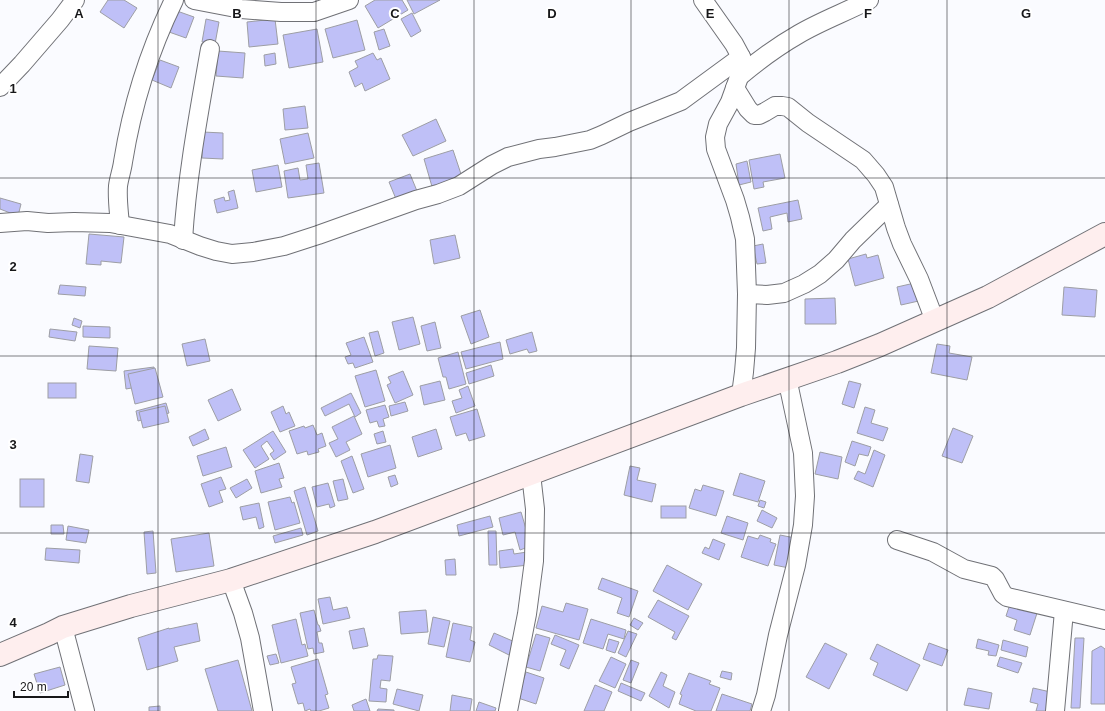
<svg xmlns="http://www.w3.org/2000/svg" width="1105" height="711" viewBox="0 0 1105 711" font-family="Arial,sans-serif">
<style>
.building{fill:#bfc0f7;stroke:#9d9ea4}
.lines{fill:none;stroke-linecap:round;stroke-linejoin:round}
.street-casing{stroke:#707176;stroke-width:20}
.secondary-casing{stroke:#707176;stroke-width:24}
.street{stroke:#fff;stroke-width:18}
.secondary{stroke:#feeeee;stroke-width:22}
.grid{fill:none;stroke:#171719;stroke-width:1;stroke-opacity:0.55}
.grid-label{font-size:13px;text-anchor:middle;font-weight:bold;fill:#171719;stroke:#fff;stroke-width:4;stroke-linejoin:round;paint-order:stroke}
</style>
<rect width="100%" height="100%" fill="#fafbff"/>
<g class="building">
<path d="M108 0H124L137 8 124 28 100 12Z"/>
<path d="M375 0H402L408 10 378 28 365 6Z"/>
<path d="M407 0H440L414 14Z"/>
<path d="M177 11 194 17 186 38 169 32Z"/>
<path d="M412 13 421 31 411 37 401 19Z"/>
<path d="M206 19 219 22 215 44 202 42Z"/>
<path d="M275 19 278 44 249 47 247 22Z"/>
<path d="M357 20 365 50 333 58 325 29Z"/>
<path d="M317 29 323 62 289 68 283 35Z"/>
<path d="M384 29 390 46 379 50 374 32Z"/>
<path d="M218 51 245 53 243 78 216 76Z"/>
<path d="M275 53 276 64 265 66 264 55Z"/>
<path d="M373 53 377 60 381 58 390 79 365 91 362 83 355 87 349 72 358 67 355 61Z"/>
<path d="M160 60 179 67 171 88 152 80Z"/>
<path d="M305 106 308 128 285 130 283 109Z"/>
<path d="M436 119 446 141 413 156 402 135Z"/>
<path d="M203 132 223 133V159L202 158Z"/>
<path d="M308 133 314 158 285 164 280 139Z"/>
<path d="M453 150 463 180 433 190 424 159Z"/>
<path d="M780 154 785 178 763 182 764 187 754 189 749 160Z"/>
<path d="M747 161 751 182 739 185 736 164Z"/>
<path d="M319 163 324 193 288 198 284 171 298 168 300 180 308 179 306 165Z"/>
<path d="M278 165 282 187 256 192 252 170Z"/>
<path d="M410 174 417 191 396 199 389 182Z"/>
<path d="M234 190 238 208 217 213 214 200 224 197 225 201 230 200 228 192Z"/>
<path d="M0 198 21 204 18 216 0 209Z"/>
<path d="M798 200 802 219 788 222 787 213 770 217 772 229 763 231 758 208Z"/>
<path d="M89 234 124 237 121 263 101 261V265L86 264Z"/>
<path d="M455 235 460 258 434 264 430 240Z"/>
<path d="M763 244 766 263 757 264 753 246Z"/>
<path d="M866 254 867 258 878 255 884 278 855 286 848 259Z"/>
<path d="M919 282 923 300 901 305 897 287Z"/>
<path d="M60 285 86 287 85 296 58 294Z"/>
<path d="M1064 287 1097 290 1095 317 1062 315Z"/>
<path d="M835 298 836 324H805V299Z"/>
<path d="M480 310 489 337 471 344 461 316Z"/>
<path d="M413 317 420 344 399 350 392 322Z"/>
<path d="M74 318 82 321 80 328 72 325Z"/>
<path d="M435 322 441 348 427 351 421 326Z"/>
<path d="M83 326 110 327V338L83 337Z"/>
<path d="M50 329 77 332 75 341 49 337Z"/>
<path d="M378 331 384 353 375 356 369 333Z"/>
<path d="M532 332 537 351 529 353 527 349 510 354 506 340Z"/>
<path d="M364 337 373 362 355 368 353 363 348 364 345 357 351 355 346 343Z"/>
<path d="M205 339 210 361 187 366 182 344Z"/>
<path d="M500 342 503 359 466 369 461 352Z"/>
<path d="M937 344 950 346 949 353 972 357 967 380 931 373Z"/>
<path d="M89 346 118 348 116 371 87 369Z"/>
<path d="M458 352 466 384 449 389 446 377H443L438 358Z"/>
<path d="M491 365 494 376 469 384 466 373Z"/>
<path d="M154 367V384L126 389 124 371Z"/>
<path d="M155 368 163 397 135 404 128 374Z"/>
<path d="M376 370 385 401 365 407 355 376Z"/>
<path d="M403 371 413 395 395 403 387 385 391 383 388 377Z"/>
<path d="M440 381 445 400 424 405 420 386Z"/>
<path d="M849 381 861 384 854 408 842 404Z"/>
<rect x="48" y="383" width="28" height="15"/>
<path d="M468 386 475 406 456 413 452 401 462 398 459 390Z"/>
<path d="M232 389 241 410 218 421 208 400Z"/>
<path d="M351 393 361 413 355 417 349 404 325 416 321 408Z"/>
<path d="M405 402 408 411 391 416 389 406Z"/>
<path d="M166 403 169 413 138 421 136 411Z"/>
<path d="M385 405 389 417 383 419 385 426 379 427 377 421 370 423 366 410Z"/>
<path d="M165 406 169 422 143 428 139 412Z"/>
<path d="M283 406 286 414 289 412 295 426 280 432 271 412Z"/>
<path d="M865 407 875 410 871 423 888 428 883 441 857 433Z"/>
<path d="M477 409 485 436 469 441 466 433 456 436 450 417Z"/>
<path d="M354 416 362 434 346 442 350 450 336 457 329 443 338 439 332 427Z"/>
<path d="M313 425 317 435 322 433 326 446 318 449 319 452 308 455 307 451 297 454 289 431 304 426 305 428Z"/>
<path d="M953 428 973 436 962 463 942 456Z"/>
<path d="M205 429 209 439 193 446 189 437Z"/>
<path d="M436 429 442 449 418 457 412 437Z"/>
<path d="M273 431 286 452 274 460 270 454 274 451 267 441 261 446 269 459 255 468 243 450Z"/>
<path d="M383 431 386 442 377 444 374 434Z"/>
<path d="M852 441 871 447 868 456 859 454 855 466 845 462Z"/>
<path d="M390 445 396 468 368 477 361 454Z"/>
<path d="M226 447 232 467 203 476 197 456Z"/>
<path d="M874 450 885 455 873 487 854 479 858 471 865 474Z"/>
<path d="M820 452 842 457 838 479 815 474Z"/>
<path d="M80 454 93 456 89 483 76 481Z"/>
<path d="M352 456 364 489 353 493 341 461Z"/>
<path d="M279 463 284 478 279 479 282 487 261 493 255 471Z"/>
<path d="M630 466 640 468 637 480 656 484 652 502 624 495Z"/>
<path d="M740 473 765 481 758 502 733 495Z"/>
<path d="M395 475 398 484 391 487 388 477Z"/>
<path d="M221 477 226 489 219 491 223 502 209 507 201 484Z"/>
<rect x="20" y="479" width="24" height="28"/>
<path d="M247 479 252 488 236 498 230 488Z"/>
<path d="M343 479 348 499 338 501 333 481Z"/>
<path d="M328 483 335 506 330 508 329 504 317 507 312 487Z"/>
<path d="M703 485 724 491 716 516 689 508 695 489 701 491Z"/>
<path d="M305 487 318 531 307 535 294 491Z"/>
<path d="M290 497 292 503 294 502 300 523 275 530 268 502Z"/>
<path d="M760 500 766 502 764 508 758 506Z"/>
<path d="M259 503 264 527 259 529 256 517 243 520 240 507Z"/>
<rect x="661" y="506" width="25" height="12"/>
<path d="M762 510 777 518 772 528 757 521Z"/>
<path d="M521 512 531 546 520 550 515 532 503 535 499 518Z"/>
<path d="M490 516 493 527 459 536 457 525Z"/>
<path d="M727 516 748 523 743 540 721 533Z"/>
<path d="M51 525H63L64 534H51Z"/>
<path d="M68 526 89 530 86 543 66 540Z"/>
<path d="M301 528 303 535 275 543 273 536Z"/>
<path d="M153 531 156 573 147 574 144 532Z"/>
<path d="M488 531H496L497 565H489Z"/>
<path d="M209 533 214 566 176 572 171 539Z"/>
<path d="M760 535 771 539 770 542 776 544 768 566 741 557 748 536 758 539Z"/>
<path d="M780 535 795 538 789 568 774 565Z"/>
<path d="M713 539 725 544 719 560 702 553 705 547 709 549Z"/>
<path d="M46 548 80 550 79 563 45 560Z"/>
<path d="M513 549 514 554 527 552 529 565 500 568 499 551Z"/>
<path d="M455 559 456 575H446L445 560Z"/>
<path d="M667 565 702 584 688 610 653 591Z"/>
<path d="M602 578 638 591 629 617 617 613 622 598 598 589Z"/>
<path d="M330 597 333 610 347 607 350 618 323 624 318 599Z"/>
<path d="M658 600 689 616 676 640 672 638 675 632 648 617Z"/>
<path d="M1011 601 1038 610 1030 635 1014 630 1017 620 1006 616Z"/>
<path d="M566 603 588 609 579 640 536 628 542 606 563 612Z"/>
<path d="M314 610 318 625H319L321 631 317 632 319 643H322L324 652 314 654 313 648 308 649 300 613Z"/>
<path d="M426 610 428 632 401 634 399 612Z"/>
<path d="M433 617 450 621 444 647 428 644Z"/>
<path d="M634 618 643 623 638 630 630 625Z"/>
<path d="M296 619 302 645 305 644 308 656 281 663 272 625Z"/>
<path d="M591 619 626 630 624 639 608 634 603 649 583 643Z"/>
<path d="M197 623 200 641 174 647 178 661 147 670 138 638 169 628V629Z"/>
<path d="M453 623 472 627 470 640 475 642 470 662 446 657Z"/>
<path d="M364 628 368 646 353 649 349 631Z"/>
<path d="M628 631 637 634 626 657 618 653Z"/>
<path d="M494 633 515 642 509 655 489 645Z"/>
<path d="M536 634 550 638 540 671 526 667Z"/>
<path d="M555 635 579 645 569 669 560 665 566 650 551 644Z"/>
<path d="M1075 638H1084L1080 708H1071Z"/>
<path d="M609 639 619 642 615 653 606 650Z"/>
<path d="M978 639 999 645 996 656 988 655 989 651 976 648Z"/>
<path d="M1003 640 1028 647 1026 657 1001 650Z"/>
<path d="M825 643 847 654 829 689 806 677Z"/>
<path d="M929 643 948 650 942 666 923 659Z"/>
<path d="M877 644 920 665 907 691 873 675 878 663 870 659Z"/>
<path d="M1101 646 1105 649V704H1091L1092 651Z"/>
<path d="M276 654 279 663 270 665 267 656Z"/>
<path d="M378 655 393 656 390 681 381 680 380 688 387 689 386 702 369 701 373 659H377Z"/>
<path d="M611 657 626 664 615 688 599 681Z"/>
<path d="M1000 657 1022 663 1018 673 997 666Z"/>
<path d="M318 659 328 694 325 695 329 708 319 711H311L310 709 305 711 303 703 298 704 292 684 296 683 291 667Z"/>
<path d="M238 660 252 711H218L205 669Z"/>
<path d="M631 660 639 663 631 683 623 680Z"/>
<path d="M60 667 65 685 40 693 34 674Z"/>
<path d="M722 671 732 673 731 680 720 677Z"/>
<path d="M526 672 544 678 536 704 518 698Z"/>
<path d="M661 672 667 675 663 686 675 692 669 708 649 696Z"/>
<path d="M689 673 711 681 709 684 720 688 711 711H696L679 704 682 695 680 694Z"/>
<path d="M621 683 645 693 641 701 618 691Z"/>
<path d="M595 685 612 692 604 711H584Z"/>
<path d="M968 688 992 693 989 709 964 705Z"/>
<path d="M1033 688 1055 693 1051 711H1036L1038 704 1030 702Z"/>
<path d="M397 689 423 695 419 711 393 704Z"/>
<path d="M722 694 752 704 750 711H716Z"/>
<path d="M452 695 472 699 470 711H450Z"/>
<path d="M366 699 370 711H354L352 705Z"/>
<path d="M479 702 496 708 495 711H476Z"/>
<path d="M160 706V711H149V707Z"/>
<path d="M378 709 394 710V711H377Z"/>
</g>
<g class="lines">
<defs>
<g id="street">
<path d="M194 0 241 9 281 12H314L349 0"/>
<path d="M703 0 734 44 741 57 743 66 730 102 718 124 715 137 716 149 735 200 740 217 745 239 747 294 746 348 744 372 741 395"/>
<path d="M741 75C759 60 778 46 799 34 821 21 846 12 869 0"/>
<path d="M0 87 22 64 60 20 75 0"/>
<path d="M735 88 748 109 754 115H759L765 112 775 106H782L788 107 808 123 863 160 876 175 884 187 896 228 902 244 919 279 935 321"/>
<path d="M0 223 27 221 48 223 74 222 110 223 170 234 200 246 216 251 232 254 253 252 284 246 318 235 416 200 438 194 459 186 492 165 508 157 539 149 555 147 590 140 602 135 629 122 681 101 741 57"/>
<path d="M120 225C119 212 117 199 118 186 119 178 122 170 123 162 132 106 149 51 174 0"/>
<path d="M183 240C187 175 199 112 210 49"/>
<path d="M747 294 767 295 784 293 804 284 820 274 836 260 853 240 889 205"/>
<path d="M897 540 933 552 964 569 992 576 995 579 1003 594 1007 597 1105 620"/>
<path d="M231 580 243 613 250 638 263 711"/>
<path d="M63 627 85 711"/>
<path d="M508 711 527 614 534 561 535 509 531 474"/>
<path d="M761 711 766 695 778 635 796 565 803 525 805 496 803 453 787 378"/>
<path d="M1055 711 1064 611"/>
</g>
<path id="secondary" d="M0 655 49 634 63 627 131 606 231 580 375 532 741 395 837 362 880 345 988 297 1105 234"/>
</defs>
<use href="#street" class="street-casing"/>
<use href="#secondary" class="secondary-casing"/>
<use href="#street" class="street"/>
<use href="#secondary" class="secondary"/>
</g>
<path class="grid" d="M158 0V711M316 0V711M474 0V711M631 0V711M789 0V711M947 0V711M0 178H1105M0 356H1105M0 533H1105"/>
<g class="grid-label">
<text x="79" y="18">A</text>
<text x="237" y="18">B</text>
<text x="395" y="18">C</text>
<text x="552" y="18">D</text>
<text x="710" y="18">E</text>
<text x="868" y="18">F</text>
<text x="1026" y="18">G</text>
<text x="13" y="93">1</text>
<text x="13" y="271">2</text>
<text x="13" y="449">3</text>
<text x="13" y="627">4</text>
</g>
<path d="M14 691v6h54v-6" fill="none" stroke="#171719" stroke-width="2"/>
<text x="20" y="691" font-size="12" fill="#171719" stroke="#ffffff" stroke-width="3" paint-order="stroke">20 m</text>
</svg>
